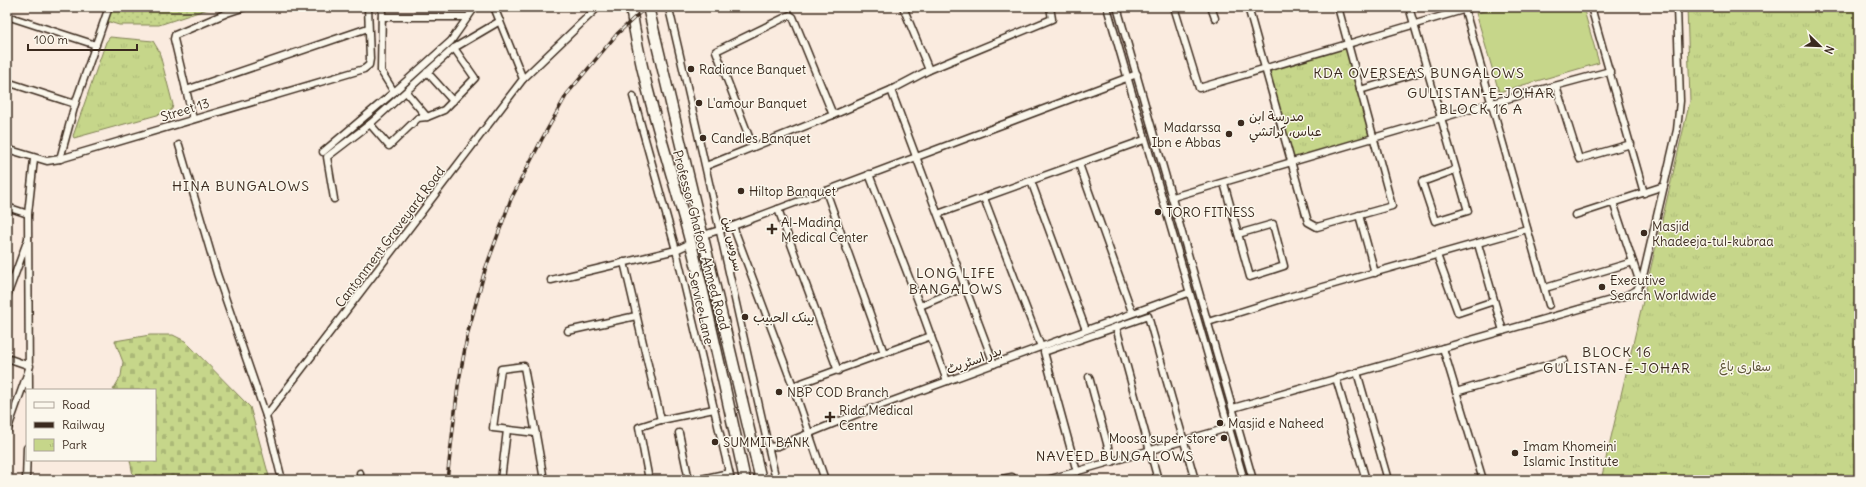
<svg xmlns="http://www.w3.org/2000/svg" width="1866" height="487" viewBox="0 0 1866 487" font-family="Delius,'Playpen Sans Arabic',sans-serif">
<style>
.grass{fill:url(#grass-dots);stroke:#808054}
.cemetery{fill:url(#cemetery-stones);stroke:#808054}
.park{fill:url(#park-tufts);stroke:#808054}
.garden{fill:#c6d68a;stroke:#808054}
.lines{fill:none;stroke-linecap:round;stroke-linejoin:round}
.street-casing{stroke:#3b2a1e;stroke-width:9}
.primary-casing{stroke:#3b2a1e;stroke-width:13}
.street{stroke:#fbf7ec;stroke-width:6}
.primary{stroke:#fbf7ec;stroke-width:10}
.rail-casing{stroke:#3b2a1e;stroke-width:3.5}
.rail{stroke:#fbf7ec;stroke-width:2;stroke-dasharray:6;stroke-linecap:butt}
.poi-dot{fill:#3b2a1e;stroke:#fbf7ec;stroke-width:1.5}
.labels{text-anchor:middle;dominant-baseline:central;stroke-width:3;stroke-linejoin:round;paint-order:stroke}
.poi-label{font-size:13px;fill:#3b2a1e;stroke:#fbf7ec;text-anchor:start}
.street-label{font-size:13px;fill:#3b2a1e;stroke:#fbf7ec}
.park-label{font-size:13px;fill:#5e5539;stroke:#fbf7ec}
.neighbourhood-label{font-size:14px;letter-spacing:1px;fill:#3b2a1e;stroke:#fbf7ec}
</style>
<defs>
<pattern id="grass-dots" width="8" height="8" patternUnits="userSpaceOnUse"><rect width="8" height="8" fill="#c6d68a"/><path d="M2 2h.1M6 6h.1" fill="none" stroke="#abb877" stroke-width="1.8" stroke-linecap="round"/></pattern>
<pattern id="cemetery-stones" width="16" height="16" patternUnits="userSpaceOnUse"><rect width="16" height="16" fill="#c6d68a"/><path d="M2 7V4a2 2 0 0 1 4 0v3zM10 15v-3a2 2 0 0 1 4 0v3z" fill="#abb877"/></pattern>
<pattern id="park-tufts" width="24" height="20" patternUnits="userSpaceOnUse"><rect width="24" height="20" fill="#c6d68a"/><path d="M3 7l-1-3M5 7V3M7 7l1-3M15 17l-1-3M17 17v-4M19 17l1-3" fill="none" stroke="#abb877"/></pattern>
</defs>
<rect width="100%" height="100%" fill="#faebdf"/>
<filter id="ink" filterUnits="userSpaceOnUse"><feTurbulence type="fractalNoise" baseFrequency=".025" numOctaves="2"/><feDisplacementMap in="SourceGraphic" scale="8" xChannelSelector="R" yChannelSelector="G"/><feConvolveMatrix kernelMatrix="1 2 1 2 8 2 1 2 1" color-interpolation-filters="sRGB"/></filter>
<g filter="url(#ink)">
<path class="grass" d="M111 7H214L159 25H119L106 21Z"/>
<path class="cemetery" d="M150 335H173L185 341 250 407 270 480H134L130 460H155V390H113L121 376 123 362 115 341Z"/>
<g class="park">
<path d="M1687 7H1859V480H1601L1690 101Z"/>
<path d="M110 37 153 41 159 51 173 105 172 109 168 112 74 138 73 136 106 42Z"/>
<path d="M1348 44 1373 138 1292 163 1265 68Z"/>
</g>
<path class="garden" d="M1500 7H1583L1599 63 1499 92 1476 13Z"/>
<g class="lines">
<defs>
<g id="street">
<path d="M382 7 381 71 394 92"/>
<path d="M903 7 929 70"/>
<path d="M1107 7 1244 480"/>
<path d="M1117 7 1253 480"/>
<path d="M1174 7 1199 88 1473 7"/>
<path d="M1211 7 1215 18"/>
<path d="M1248 7 1308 222 1317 227 1392 206 1338 7"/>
<path d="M1409 7 1468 211 1435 221 1422 182 1455 170"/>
<path d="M1464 7 1549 305"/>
<path d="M1591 7 1644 193"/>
<path d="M670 13C707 169 740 325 776 480"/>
<path d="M7 16 96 45"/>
<path d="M382 17H468"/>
<path d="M427 72 453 101"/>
<path d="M523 79 598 7"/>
<path d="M7 82 75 104"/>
<path d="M1556 86 1579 159 1631 144"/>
<path d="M186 90 368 28"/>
<path d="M891 90 994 364"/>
<path d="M1360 90 1427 70"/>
<path d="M406 92 427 117"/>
<path d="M633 96 676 250 731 480"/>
<path d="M193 119 174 39 175 35 227 13 245 7"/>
<path d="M370 124 389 146 418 118 427 117 444 110 475 78 454 48 500 21"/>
<path d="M179 145 217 274 266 416"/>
<path d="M753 147 716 51 790 15 793 17 833 115"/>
<path d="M7 149 47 161 60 159 364 69 369 65 370 59 368 7"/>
<path d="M323 152 394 92 451 41 475 7"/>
<path d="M60 159 75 104 109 7"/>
<path d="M1079 164 1132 312"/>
<path d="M706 166 833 115 891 90 929 70 1052 19 1050 7"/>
<path d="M869 174 920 306 947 381"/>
<path d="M1031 181 1086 330"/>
<path d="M1224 183 1250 277 1284 266 1273 224 1238 234"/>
<path d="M826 191 884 353"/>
<path d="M1173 197 1492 103 1610 71"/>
<path d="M984 198 1041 347"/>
<path d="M334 199 327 157 370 124 454 48"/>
<path d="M1613 202 1640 283"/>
<path d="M7 207 28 214"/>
<path d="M778 209 838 371"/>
<path d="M938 214 1144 140"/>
<path d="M1359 215 1375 273"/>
<path d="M1575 215 1664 186"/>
<path d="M733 226 793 386 825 480"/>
<path d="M703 235 733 226 1137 74"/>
<path d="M1478 244 1503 331"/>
<path d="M1437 255 1458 313 1494 301"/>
<path d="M624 262 661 420"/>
<path d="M551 280 676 250 691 243"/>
<path d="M1545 288 1633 262"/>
<path d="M7 296 28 239"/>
<path d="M920 306 965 287"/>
<path d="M1208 322 1285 298 1527 229"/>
<path d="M1116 327 1158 480"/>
<path d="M568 331 636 316"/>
<path d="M1443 348 1483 480"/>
<path d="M7 358 30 366 7 431"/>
<path d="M1357 372 1388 480"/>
<path d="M1089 377 1112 462"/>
<path d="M1336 378 1366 480"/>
<path d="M793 386 931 336"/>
<path d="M29 390 28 214 34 159"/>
<path d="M1456 392 1564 360"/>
<path d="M1233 408 1625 296 1637 290 1643 276 1677 130 1680 101 1677 7"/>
<path d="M536 433 493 428 501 369 524 366V367L544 480"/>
<path d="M679 433 689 480"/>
<path d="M768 447 778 446 857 414 1188 293"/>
<path d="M1077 472 1044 352 1148 316 1195 480"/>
<path d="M26 480 27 448"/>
<path d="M282 480 266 416 523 79 494 7"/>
<path d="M360 480V473"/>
<path d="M501 480 507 430"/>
<path d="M649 480 639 427 661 420 714 409"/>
<path d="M697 480 729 473"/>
<path d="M997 480 1012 477"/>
<path d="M1047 480 1238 425"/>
</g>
<g id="primary">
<path d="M631 7C642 88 671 166 691 244 711 322 728 401 745 480"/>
<path d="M648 7 761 480"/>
</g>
</defs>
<use href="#street" class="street-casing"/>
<use href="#primary" class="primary-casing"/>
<use href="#street" class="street"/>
<use href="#primary" class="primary"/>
<defs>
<path id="rail" d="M447 480 458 386 468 332 485 270 511 199 542 139 567 94 617 34 646 7"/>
</defs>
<use href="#rail" class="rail-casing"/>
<use href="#rail" class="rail"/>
</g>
</g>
<g class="poi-dot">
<circle cx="691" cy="69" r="4"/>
<circle cx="699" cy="103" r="4"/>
<circle cx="1241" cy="123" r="4"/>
<circle cx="1229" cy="134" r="4"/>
<circle cx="703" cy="138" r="4"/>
<circle cx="741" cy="191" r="4"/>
<circle cx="1158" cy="212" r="4"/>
<path d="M770 223h4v4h4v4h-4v4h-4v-4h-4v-4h4z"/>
<circle cx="1644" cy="233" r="4"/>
<circle cx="1602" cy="287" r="4"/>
<circle cx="745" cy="317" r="4"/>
<circle cx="779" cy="392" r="4"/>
<path d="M828 411h4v4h4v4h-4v4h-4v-4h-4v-4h4z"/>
<circle cx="1220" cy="423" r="4"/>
<circle cx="1224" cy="438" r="4"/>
<circle cx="715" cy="442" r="4"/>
<circle cx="1515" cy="453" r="4"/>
</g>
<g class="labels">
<g class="poi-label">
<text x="699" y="69">Radiance Banquet</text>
<text x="707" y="103">L'amour Banquet</text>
<text x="1249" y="116">مدرسة ابن<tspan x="1249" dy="15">عباس، كراتشي</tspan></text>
<text x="1221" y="127" text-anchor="end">Madarssa<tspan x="1221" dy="15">Ibn e Abbas</tspan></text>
<text x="711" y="138">Candles Banquet</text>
<text x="749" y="191">Hiltop Banquet</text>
<text x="1166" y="212">TORO FITNESS</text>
<text x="781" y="222">Al-Madina<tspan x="781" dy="15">Medical Center</tspan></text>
<text x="1652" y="226">Masjid<tspan x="1652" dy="15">Khadeeja-tul-kubraa</tspan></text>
<text x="1610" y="280">Executive<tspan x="1610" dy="15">Search Worldwide</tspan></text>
<text x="753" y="317">بينک الحبيب</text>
<text x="787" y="392">NBP COD Branch</text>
<text x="839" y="410">Rida Medical<tspan x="839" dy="15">Centre</tspan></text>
<text x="1228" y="423">Masjid e Naheed</text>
<text x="1216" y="438" text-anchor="end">Moosa super store</text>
<text x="723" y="442">SUMMIT BANK</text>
<text x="1523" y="446">Imam Khomeini<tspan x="1523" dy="15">Islamic Institute</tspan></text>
</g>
<g class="street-label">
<text transform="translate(185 110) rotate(-17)">Street 13</text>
<text transform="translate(390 237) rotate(-53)">Cantonment Graveyard Road</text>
<text transform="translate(701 240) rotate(75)">Professor Ghafoor Ahmed Road</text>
<text transform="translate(733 244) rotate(78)">سروس لین</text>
<text transform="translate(701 308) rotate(77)">Service Lane</text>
<text transform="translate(974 360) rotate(-20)">بدر اسٹریٹ</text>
</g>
<g class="park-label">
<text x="1745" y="366">سفاری باغ</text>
</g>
<g class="neighbourhood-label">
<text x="1419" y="73">KDA OVERSEAS BUNGALOWS</text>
<text x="1481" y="93">GULISTAN-E-JOHAR<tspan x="1481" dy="16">BLOCK 16 A</tspan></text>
<text x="241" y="186">HINA BUNGALOWS</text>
<text x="956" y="273">LONG LIFE<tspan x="956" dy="16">BANGALOWS</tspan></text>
<text x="1617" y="352">BLOCK 16<tspan x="1617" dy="16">GULISTAN-E-JOHAR</tspan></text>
<text x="1115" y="456">NAVEED BUNGALOWS</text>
</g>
</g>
<rect width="1866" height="487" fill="none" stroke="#fbf7ec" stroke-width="24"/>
<rect x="12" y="12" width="1842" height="463" fill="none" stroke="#3b2a1e" stroke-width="1.5" filter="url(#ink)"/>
<rect x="26" y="389" width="130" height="72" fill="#fbf7ec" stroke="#aea59a"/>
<rect x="34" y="402" width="20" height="6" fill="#fbf7ec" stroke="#aea59a"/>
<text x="62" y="409" font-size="12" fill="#3b2a1e">Road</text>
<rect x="34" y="422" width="20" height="6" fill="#3b2a1e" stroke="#aea59a"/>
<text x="62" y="429" font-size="12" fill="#3b2a1e">Railway</text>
<rect x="34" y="439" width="20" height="12" fill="url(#park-tufts)" stroke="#aea59a"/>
<text x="62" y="449" font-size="12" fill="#3b2a1e">Park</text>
<g transform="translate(1820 46) rotate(113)" stroke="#fbf7ec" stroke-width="3" paint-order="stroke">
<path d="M0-3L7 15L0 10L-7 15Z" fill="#3b2a1e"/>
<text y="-6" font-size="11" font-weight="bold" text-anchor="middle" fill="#3b2a1e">N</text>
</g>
<path d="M28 44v6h109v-6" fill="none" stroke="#3b2a1e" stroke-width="2"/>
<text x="34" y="44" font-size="12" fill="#3b2a1e" stroke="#fbf7ec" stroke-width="3" paint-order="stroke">100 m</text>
</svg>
